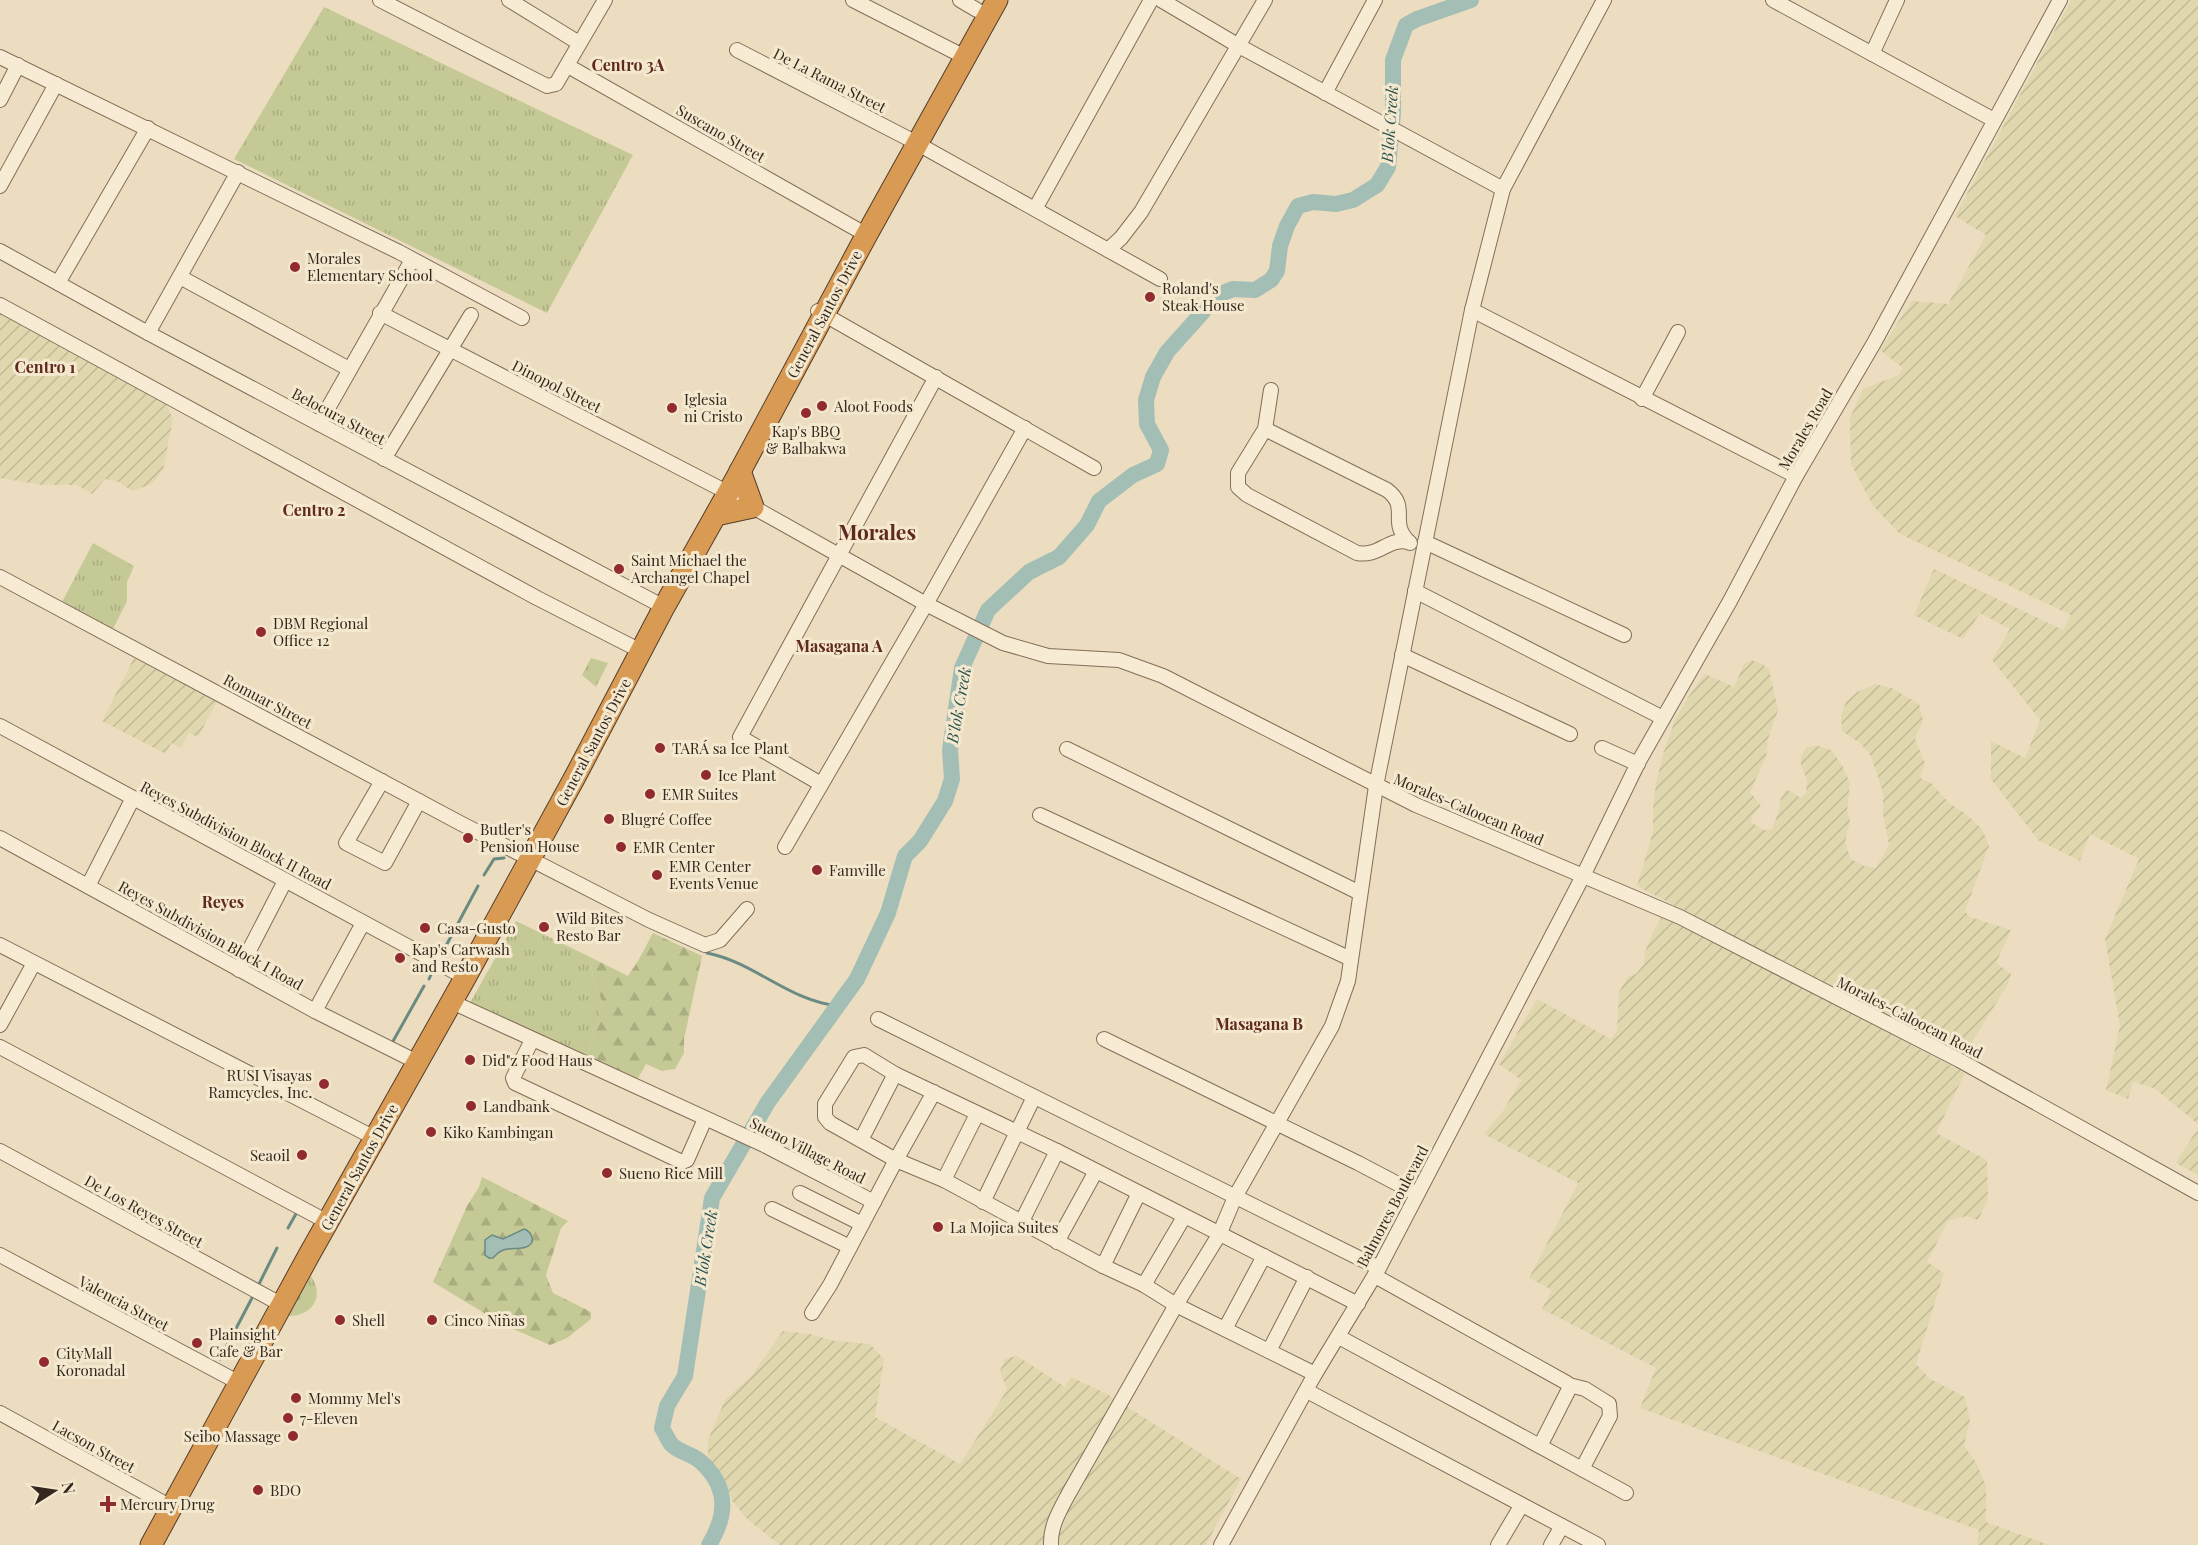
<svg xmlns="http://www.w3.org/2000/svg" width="2198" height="1545" viewBox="0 0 2198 1545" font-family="'Playfair Display',serif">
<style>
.farmland{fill:url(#farmland-furrows)}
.grass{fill:url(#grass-tufts)}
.forest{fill:url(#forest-firs)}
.water{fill:#a3beb5;stroke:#6b8b82;stroke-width:1.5}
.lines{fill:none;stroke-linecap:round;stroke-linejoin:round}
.stream{stroke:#6b8b82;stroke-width:3}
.river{stroke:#a3beb5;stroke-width:16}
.minor-casing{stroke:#846e59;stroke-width:16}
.highway-casing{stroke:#523d2d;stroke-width:23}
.minor{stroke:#f7ebd3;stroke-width:14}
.highway{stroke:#d99a53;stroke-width:21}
.poi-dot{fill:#912b2f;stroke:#f4e8cf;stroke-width:2}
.labels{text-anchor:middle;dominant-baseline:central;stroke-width:6;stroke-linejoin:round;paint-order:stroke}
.street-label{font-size:15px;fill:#34271d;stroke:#f4e8cf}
.poi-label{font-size:15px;fill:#34271d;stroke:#f4e8cf;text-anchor:start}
.neighbourhood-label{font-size:16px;font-weight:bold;fill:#5f291e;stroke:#f4e8cf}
.water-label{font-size:16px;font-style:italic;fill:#2c5450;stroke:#f4e8cf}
.district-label{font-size:21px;font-weight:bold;fill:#5f291e;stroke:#f4e8cf}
</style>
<defs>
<pattern id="farmland-furrows" width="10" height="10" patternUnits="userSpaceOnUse" patternTransform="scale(1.5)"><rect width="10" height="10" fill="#e1d7ae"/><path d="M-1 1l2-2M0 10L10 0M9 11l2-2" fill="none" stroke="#c2b995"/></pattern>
<pattern id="grass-tufts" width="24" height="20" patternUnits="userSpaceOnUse" patternTransform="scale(1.5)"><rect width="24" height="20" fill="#c5c995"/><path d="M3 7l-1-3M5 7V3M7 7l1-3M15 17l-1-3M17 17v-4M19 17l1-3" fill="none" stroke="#aaad80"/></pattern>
<pattern id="forest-firs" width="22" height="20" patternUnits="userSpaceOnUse" patternTransform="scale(1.5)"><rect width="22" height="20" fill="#c5c995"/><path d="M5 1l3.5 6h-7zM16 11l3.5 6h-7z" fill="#aaad80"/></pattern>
</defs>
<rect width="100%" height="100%" fill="#ecddc0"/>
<g class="farmland">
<path d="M2071 0H2198V1124L2154 1088 2133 1082 2128 1099 2106 1090 2120 1026 2105 939 2139 859 2090 834 2080 861 2038 840 1991 779V741L2025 758 2040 720 1992 660 2010 629 1980 613 1963 639 1914 615 1934 569 2063 630 2071 615 1900 534 1873 506 1851 464 1850 418 1863 389 1899 375 1903 368 1880 350 1912 301 1948 304 1986 235 1955 216Z"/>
<path d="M0 309 163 397 173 419 163 470 152 484 132 491 119 482 105 479 92 494 77 485H42L0 478Z"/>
<path d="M134 658 217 702 198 737 189 733 181 748 171 743 166 754 102 721Z"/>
<path d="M1751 660 1761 663 1769 669 1778 710 1768 739 1766 757 1750 792 1761 806 1753 814 1751 822 1764 830 1772 829 1779 811 1780 800 1786 790 1793 792 1800 798 1806 793 1807 780 1801 766V757L1806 747 1818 746 1831 750 1842 765 1850 783 1847 811 1850 820 1845 843 1851 859 1864 866 1876 868 1889 845 1883 814V793L1871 756 1861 744 1842 731 1841 716 1846 702 1857 692 1875 684 1892 688 1919 704 1923 720 1915 739 1925 763 1920 778 1931 783 1949 803 1966 814 1982 829 1989 846 1965 911 1970 917 2011 930 1996 963 2011 974 2008 984 1964 1055 1637 886 1653 832V808L1656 783 1664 751 1675 720 1689 696 1705 674 1734 687 1744 664Z"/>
<path d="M1663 915 1965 1073 1936 1133 1987 1160 1988 1200 1978 1220 1966 1216 1948 1221 1927 1262 1944 1273 1916 1364 1930 1379 1965 1397 1970 1420 1964 1446 1976 1462 1986 1486V1522L2049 1545H1977L1979 1530 1640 1408 1656 1368 1542 1309 1552 1290 1529 1278 1578 1183 1484 1134 1503 1111 1521 1080 1499 1064 1537 999 1611 1039 1617 1031 1619 992 1628 977 1636 974 1644 964 1645 952 1652 934Z"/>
<path d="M2198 1128V1175L2176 1163Z"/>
<path d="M783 1331 810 1334 835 1341 870 1344 884 1359 875 1417 960 1464 1007 1390 1000 1371 1005 1359 1017 1356 1065 1387 1071 1377 1107 1394 1241 1479 1206 1545H780L749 1521 733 1502 725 1482 708 1459V1440L725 1400 752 1375Z"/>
</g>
<g class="grass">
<path d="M324 7 633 155 547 313 234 159Z"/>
<path d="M93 543 134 566 127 582V601L112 631 61 604Z"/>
<path d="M591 658 608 663 596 687 582 675Z"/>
<path d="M516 921 590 957 594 984 602 1001 596 1031 586 1057 470 1003Z"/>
<path d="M311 1276C325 1297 312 1316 288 1316Z"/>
</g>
<g class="forest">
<path d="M653 933 702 956 684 1039V1053L675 1069 662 1071 646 1064 637 1080 586 1057 596 1031 602 1001 594 984 590 957 628 976 638 961Z"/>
<path d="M482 1177 568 1221 561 1228 546 1275 553 1293 591 1312V1319L567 1338 550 1345 502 1324 433 1282 467 1206 479 1187Z"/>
</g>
<path class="water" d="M524 1229C532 1232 537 1243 526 1247 518 1250 509 1247 501 1251 497 1253 496 1255 493 1258H489L485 1255V1240L492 1235 503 1239Z"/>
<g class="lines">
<g class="stream">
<path d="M484 875 494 859 504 858"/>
<path d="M707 953C754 962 789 1001 838 1006"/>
<path d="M440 957 478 886"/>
<path d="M429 979 434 968"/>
<path d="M392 1043 424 986"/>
<path d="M288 1228 297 1212"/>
<path d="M258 1286 277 1248"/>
<path d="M220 1359 252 1298"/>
</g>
<path class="river" d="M709 1545C728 1514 728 1486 700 1461 692 1454 678 1452 671 1444 668 1440 665 1433 662 1428L667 1406 685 1376 712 1198 768 1102 857 979 888 913 905 856 920 841 945 801 952 779 950 750 962 668 988 610 1029 572 1059 557 1087 525 1099 501 1133 475 1157 464 1161 450 1147 424 1146 400 1153 377 1167 352 1202 313 1213 297 1233 289 1255 290 1271 280 1277 271 1280 246 1287 226 1298 206 1313 202 1336 204 1353 200 1377 185 1388 167 1393 113V60L1406 25 1417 19 1471 0"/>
<defs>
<g id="minor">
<path d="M380 0 547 86 556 84 605 0"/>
<path d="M509 0 579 43"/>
<path d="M853 0 955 52"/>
<path d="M960 0 977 10"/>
<path d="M1161 0 1239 46 1503 189"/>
<path d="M1773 0 1994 120"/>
<path d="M737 50 909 139 1160 279"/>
<path d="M1872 54 1897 0"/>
<path d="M0 57 399 252 522 318"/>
<path d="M568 66 858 230"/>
<path d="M1325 93 1375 0"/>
<path d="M0 100 18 65"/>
<path d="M0 186 56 84"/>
<path d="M1035 209 1151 0"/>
<path d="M1108 250 1121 238 1141 212 1265 0"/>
<path d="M0 251 148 333 664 607"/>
<path d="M180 277 349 369"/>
<path d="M58 283 148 128"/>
<path d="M0 305 537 598 631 646"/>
<path d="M1472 310 1796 476"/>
<path d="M818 311 1094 468"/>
<path d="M380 313 719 488 926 604 1003 643 1048 656 1119 660 1163 676 1416 805 1680 917 1959 1060 2198 1193"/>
<path d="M148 333 238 172"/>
<path d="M1271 390 1265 429 1238 473V487L1247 495 1357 553C1380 557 1388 537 1409 542"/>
<path d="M1642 399 1678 332"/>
<path d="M319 424 412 260"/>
<path d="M1265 429 1387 490C1411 508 1387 522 1410 543"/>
<path d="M384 459 471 315"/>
<path d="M1425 542 1624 635"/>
<path d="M0 577 460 823 649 920 705 945 720 940 747 909"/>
<path d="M1415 591 1663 718"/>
<path d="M1402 655 1570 734"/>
<path d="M0 726 457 973"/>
<path d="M1602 748 1638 764"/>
<path d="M1067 749 1360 893"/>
<path d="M382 781 346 843 385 863 419 801"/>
<path d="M821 784 740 737 936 377"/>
<path d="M1040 815 1351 959"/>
<path d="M0 838 315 1011 409 1058"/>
<path d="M785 847 926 604 1025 428"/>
<path d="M88 886 133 798"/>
<path d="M0 945 367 1134"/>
<path d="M239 970 285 881"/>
<path d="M452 1002 764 1145 874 1202"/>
<path d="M315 1011 363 923"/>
<path d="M878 1019 1379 1268"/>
<path d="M0 1025 34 963"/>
<path d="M1104 1039 1358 1163 1417 1194"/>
<path d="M532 1040 513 1078 515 1083 682 1162 687 1160 705 1119"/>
<path d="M0 1047 320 1218"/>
<path d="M934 1092 896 1160 830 1123 825 1117V1104L854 1057 864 1055 895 1074 1057 1151 1358 1304"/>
<path d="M861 1140 895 1074"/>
<path d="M0 1151 273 1300"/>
<path d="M944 1180 977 1114"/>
<path d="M800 1193 862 1224"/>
<path d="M983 1202 1034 1097"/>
<path d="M772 1209 850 1247"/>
<path d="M1021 1223 1057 1151"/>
<path d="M1057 1242 1096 1171"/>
<path d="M0 1255 232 1379"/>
<path d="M1103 1266 1139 1193"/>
<path d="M1375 1276 1567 1383 1569 1388 1568 1391 1540 1446"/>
<path d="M1144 1285 1184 1217"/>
<path d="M812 1313 830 1285 896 1160 944 1180 1103 1266 1144 1285 1176 1305 1315 1374"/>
<path d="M1225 1329 1264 1256"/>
<path d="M1339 1337 1626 1493"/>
<path d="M1269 1351 1307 1277"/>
<path d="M1569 1385 1585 1389 1609 1404 1610 1416 1582 1469"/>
<path d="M1307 1391 1598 1545"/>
<path d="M0 1413 171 1507"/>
<path d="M1051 1545C1050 1526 1060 1510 1069 1493L1176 1305 1219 1235 1235 1197 1332 1026 1348 981 1376 786 1472 310 1503 189 1604 0"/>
<path d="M1221 1545 1315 1374 1379 1268 1583 876 1639 761 1730 601 1796 476 1874 343 2060 0"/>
<path d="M1498 1545 1521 1506"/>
<path d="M1551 1545 1562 1526"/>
</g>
<g id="highway">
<path d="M716 515 753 507 740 471"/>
<path d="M151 1545 309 1255 465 978 576 775 664 607 737 477 866 236 997 0"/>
</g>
</defs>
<use href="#minor" class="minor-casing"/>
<use href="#highway" class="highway-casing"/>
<use href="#minor" class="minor"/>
<use href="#highway" class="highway"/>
</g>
<g class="poi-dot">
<circle cx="295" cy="267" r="6"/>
<circle cx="1150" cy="297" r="6"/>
<circle cx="822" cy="406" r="6"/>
<circle cx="672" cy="408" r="6"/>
<circle cx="806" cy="413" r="6"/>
<circle cx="619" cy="569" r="6"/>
<circle cx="261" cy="632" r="6"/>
<circle cx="660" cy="748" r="6"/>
<circle cx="706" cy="775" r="6"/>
<circle cx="650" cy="794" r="6"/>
<circle cx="609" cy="819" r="6"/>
<circle cx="468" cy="838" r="6"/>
<circle cx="621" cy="847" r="6"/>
<circle cx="817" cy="870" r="6"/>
<circle cx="657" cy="875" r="6"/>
<circle cx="544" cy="927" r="6"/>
<circle cx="425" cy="928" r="6"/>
<circle cx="400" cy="958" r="6"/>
<circle cx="470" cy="1060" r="6"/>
<circle cx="324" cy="1084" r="6"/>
<circle cx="471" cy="1106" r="6"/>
<circle cx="431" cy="1132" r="6"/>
<circle cx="302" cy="1155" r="6"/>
<circle cx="607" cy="1173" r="6"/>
<circle cx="938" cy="1227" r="6"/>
<circle cx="340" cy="1320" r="6"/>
<circle cx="432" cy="1320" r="6"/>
<circle cx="197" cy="1343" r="6"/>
<circle cx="44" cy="1362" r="6"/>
<circle cx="296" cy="1398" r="6"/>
<circle cx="288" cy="1418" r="6"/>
<circle cx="293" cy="1436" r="6"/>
<circle cx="258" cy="1490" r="6"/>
<path d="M105 1495h6v6h6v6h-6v6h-6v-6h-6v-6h6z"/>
</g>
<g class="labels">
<g class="street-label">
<text transform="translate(830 80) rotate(27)">De La Rama Street</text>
<text transform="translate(721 133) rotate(30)">Suscano Street</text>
<text transform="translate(824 314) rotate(-62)">General Santos Drive</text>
<text transform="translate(557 386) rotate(27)">Dinopol Street</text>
<text transform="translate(339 416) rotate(28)">Belocura Street</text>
<text transform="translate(1805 429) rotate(-60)">Morales Road</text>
<text transform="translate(268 701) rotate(28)">Romuar Street</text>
<text transform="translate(593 742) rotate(-62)">General Santos Drive</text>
<text transform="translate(1469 809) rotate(23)">Morales-Caloocan Road</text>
<text transform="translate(236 835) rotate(28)">Reyes Subdivision Block II Road</text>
<text transform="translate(211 935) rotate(29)">Reyes Subdivision Block I Road</text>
<text transform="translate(1910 1017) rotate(27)">Morales-Caloocan Road</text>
<text transform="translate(808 1150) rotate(27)">Sueno Village Road</text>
<text transform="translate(359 1167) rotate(-61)">General Santos Drive</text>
<text transform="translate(1392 1206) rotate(-62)">Balmores Boulevard</text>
<text transform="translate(144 1211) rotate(29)">De Los Reyes Street</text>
<text transform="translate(124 1303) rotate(28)">Valencia Street</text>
<text transform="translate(94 1446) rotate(29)">Lacson Street</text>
</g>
<g class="poi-label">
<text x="307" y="258">Morales<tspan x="307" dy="17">Elementary School</tspan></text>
<text x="1162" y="288">Roland's<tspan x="1162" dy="17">Steak House</tspan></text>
<text x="684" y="399">Iglesia<tspan x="684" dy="17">ni Cristo</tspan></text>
<text x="834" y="406">Aloot Foods</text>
<text x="806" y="431" text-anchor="middle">Kap's BBQ<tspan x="806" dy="17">&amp; Balbakwa</tspan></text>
<text x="631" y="560">Saint Michael the<tspan x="631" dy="17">Archangel Chapel</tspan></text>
<text x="273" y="623">DBM Regional<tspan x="273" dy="17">Office 12</tspan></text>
<text x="672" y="748">TARÁ sa Ice Plant</text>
<text x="718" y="775">Ice Plant</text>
<text x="662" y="794">EMR Suites</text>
<text x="621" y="819">Blugré Coffee</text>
<text x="480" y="829">Butler's<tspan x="480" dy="17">Pension House</tspan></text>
<text x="633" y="847">EMR Center</text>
<text x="669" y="866">EMR Center<tspan x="669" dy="17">Events Venue</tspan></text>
<text x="829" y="870">Famville</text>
<text x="556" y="918">Wild Bites<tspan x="556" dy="17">Resto Bar</tspan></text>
<text x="437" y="928">Casa-Gusto</text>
<text x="412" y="949">Kap's Carwash<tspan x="412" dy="17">and Resto</tspan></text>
<text x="482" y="1060">Did"z Food Haus</text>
<text x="312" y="1075" text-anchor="end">RUSI Visayas<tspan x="312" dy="17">Ramcycles, Inc.</tspan></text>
<text x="483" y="1106">Landbank</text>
<text x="443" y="1132">Kiko Kambingan</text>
<text x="290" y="1155" text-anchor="end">Seaoil</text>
<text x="619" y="1173">Sueno Rice Mill</text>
<text x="950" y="1227">La Mojica Suites</text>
<text x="352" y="1320">Shell</text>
<text x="444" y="1320">Cinco Niñas</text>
<text x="209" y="1334">Plainsight<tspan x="209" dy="17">Cafe &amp; Bar</tspan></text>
<text x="56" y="1353">CityMall<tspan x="56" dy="17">Koronadal</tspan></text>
<text x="308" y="1398">Mommy Mel's</text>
<text x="300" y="1418">7-Eleven</text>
<text x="281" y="1436" text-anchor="end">Seibo Massage</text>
<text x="270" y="1490">BDO</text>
<text x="120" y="1504">Mercury Drug</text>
</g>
<g class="neighbourhood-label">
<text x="628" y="64">Centro 3A</text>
<text x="45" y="366">Centro 1</text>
<text x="314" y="509">Centro 2</text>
<text x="839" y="645">Masagana A</text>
<text x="223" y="901">Reyes</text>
<text x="1259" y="1023">Masagana B</text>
</g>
<g class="water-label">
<text transform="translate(1389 124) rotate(-86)">B'lok Creek</text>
<text transform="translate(958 705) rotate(-80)">B'lok Creek</text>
<text transform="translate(705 1248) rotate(-81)">B'lok Creek</text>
</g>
<g class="district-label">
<text x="877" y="531">Morales</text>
</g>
</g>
<g transform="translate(54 1491) rotate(78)" stroke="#f4e8cf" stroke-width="4.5" paint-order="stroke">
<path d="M0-4.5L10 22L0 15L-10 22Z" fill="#34271d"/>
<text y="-9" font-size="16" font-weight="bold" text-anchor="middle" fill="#34271d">N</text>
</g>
</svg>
